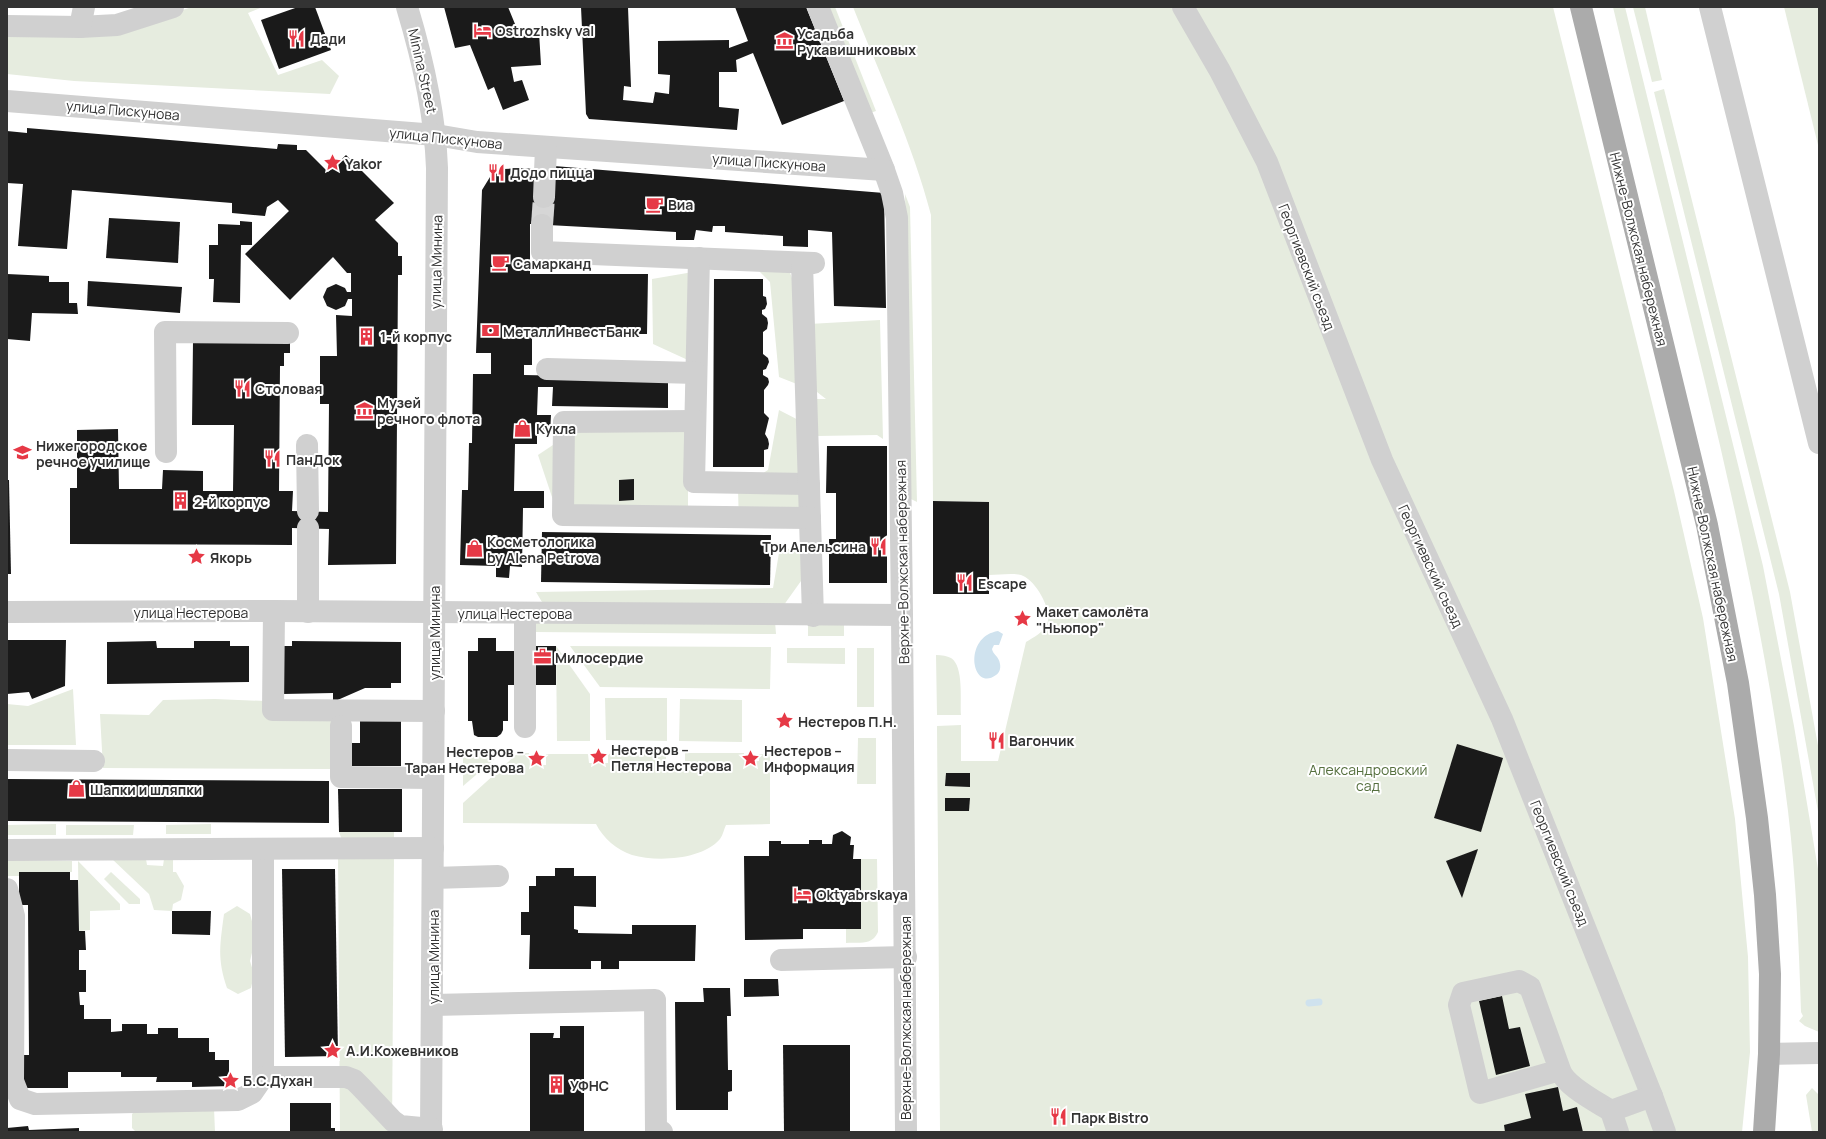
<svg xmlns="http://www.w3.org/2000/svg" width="1826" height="1139" viewBox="0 0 1826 1139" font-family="Manrope,sans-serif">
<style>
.green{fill:#e6ecdf}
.water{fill:#cfe2ee}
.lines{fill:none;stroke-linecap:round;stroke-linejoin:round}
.stream{stroke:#cfe2ee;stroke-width:7}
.building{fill:#1a1a1a}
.minor-tunnel{stroke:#d6d6d6;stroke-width:22;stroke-dasharray:22 11;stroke-linecap:butt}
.minor{stroke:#d0d0d0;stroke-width:22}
.major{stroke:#ababab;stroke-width:22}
.labels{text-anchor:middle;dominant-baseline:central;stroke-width:4;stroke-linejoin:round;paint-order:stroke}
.poi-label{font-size:14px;font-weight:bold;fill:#333;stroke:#fff;text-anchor:start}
.street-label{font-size:14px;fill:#333;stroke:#fff}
.park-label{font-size:14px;fill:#56703f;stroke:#fff}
</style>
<rect width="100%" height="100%" fill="#fff"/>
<g class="green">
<path d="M192 7H263L248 13 278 75 322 60 339 76 330 94 74 81 7 74V35L111 33Z"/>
<path d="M828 7H835L876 111 870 113Z"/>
<path d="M853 7H1553L1674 491 1703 618 1735 819 1748 957 1750 1052 1742 1132H940L937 726 961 725V761H998L1026 642C1034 637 1043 633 1047 624 1053 610 1035 579 1021 575 1011 573 999 575 989 575V502L933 501 931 215C913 145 880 75 853 7Z"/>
<path d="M1613 7H1625L1763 566 1794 726 1819 875V987H1818L1819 1032 1805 1026 1799 1021 1803 1016 1801 1012C1799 945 1796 878 1788 811 1754 539 1675 274 1613 7Z"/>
<path d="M1633 7H1645L1662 80 1652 82Z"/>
<path d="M1784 7H1819V149Z"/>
<path d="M1664 89 1790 592 1819 751V817L1779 594 1654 92Z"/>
<path d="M905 194 910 207 917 502 911 499Z"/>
<path d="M755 267 789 270 809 324 880 320 883 439 877 435 817 436V399H826L817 392 779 377 770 282Z"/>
<path d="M693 272 690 361 653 344 652 279Z"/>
<path d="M779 410 812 427 814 501 765 527 739 526 738 489 768 470Z"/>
<path d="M580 427H688V507L555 506 538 455Z"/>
<path d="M780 547 804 552 806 574 781 609 545 607 536 592 773 588Z"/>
<path d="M535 619 775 621 776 634 535 632Z"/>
<rect x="808" y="621" width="36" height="15"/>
<path d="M556 646 590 694V741H557Z"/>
<path d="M570 646 771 647 770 689 600 687Z"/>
<path d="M787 648H845V664L787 663Z"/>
<rect x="857" y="648" width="17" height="59"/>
<path d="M936 655C942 655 947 656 951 658 964 666 960 701 961 715H937Z"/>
<path d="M73 689 76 745H7V704L28 706Z"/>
<path d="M605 698H667V741L606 740Z"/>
<path d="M215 699 313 703 333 719 331 769 103 768 100 714 149 715 163 700Z"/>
<path d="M680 699 742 700V742L679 741Z"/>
<path d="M858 738H876V784H857Z"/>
<path d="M503 752 463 786V757L469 753Z"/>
<path d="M518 753H529L530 765H546V754H588L589 763H608V753H666V763H685V753H744L745 762 759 761V754H770V824L726 825C724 829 723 835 720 839 702 860 657 862 632 855 617 850 603 838 596 824L463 823V803Z"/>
<path d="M56 824V835H7V825Z"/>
<path d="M211 824V834H166V825Z"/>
<path d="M66 825H134L133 835H66Z"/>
<path d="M339 832H394V842L342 840Z"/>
<path d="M394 853 392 1132H340L338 854Z"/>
<path d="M111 858 146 859 147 865 163 866 164 859 173 860V872H176L184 886 181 900 173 904 172 911 154 910 149 894Z"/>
<path d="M861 859H877L878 932C872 946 859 942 846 943V929H861Z"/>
<path d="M7 860 72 861V872H19V876H7Z"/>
<path d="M78 861 120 904V910L90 911V930L79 931Z"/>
<path d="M111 872 140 899V904H129L104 879Z"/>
<path d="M237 906 250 914 256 936 250 961 254 974 251 988 238 994 227 988C217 958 220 945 224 914Z"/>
<path d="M1812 1088 1819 1095V1132H1812L1806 1095Z"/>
<path d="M139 1108H214L215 1132H136L132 1128V1114Z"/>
</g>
<path class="water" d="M998 631 1003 634 999 645H994L992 649C993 655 999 656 1000 664 1001 669 999 673 996 675 972 693 962 637 998 631Z"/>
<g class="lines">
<path class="stream" d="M1309 1003 1319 1002"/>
</g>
<g class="building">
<path d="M298 7H315L331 50 279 69 261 20Z"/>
<path d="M444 7H508L515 24 513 36 539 32 541 65 511 67 514 82 522 80 529 100 503 110 494 87 488 90 470 45 455 48Z"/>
<path d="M581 7H628L631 87 624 86 623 100 653 103 655 92 669 94 670 75 658 74V41L729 40V48L748 41 735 7H806L844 101 782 125 753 53 736 60 737 72H719V107L739 109 737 130 589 119 586 114Z"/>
<path d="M27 128 277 149 278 144 297 145V150H306L328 172 346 155 394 203 375 220 398 243V256H402V275H398L396 564 328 565 329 529 292 528V545L70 544V488H77V430L118 429 119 489H162L163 470 203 471V491H233L234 425H192L193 341 290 343V353H284V366H280L279 491H293L292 511 328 512 329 404H320V356H337L336 315 352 316V299H348L345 306 336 310 327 306 323 297 327 288 336 284 345 288 347 292H351V273H347L333 257 290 300 245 254 289 211 278 200 267 207 265 216 232 213V203L72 190 67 249 18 246 23 184 7 183V131L27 133Z"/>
<path d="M554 166 884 193 886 308 834 306 832 232 808 230V247L783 246V236L725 232V226H713L712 232 696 230 694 240H676V232L530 224V274H648L647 334H532V365H524V375L668 378V408L552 406 553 387H538L537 415H551L550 434H537V444H515L514 491H544V508H523L522 567 510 566 509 578 496 577V566L460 565 462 490H468L469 443H472L473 374H491V353H476L482 190 490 177 504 169 521 168 535 169Z"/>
<path d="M109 218 180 222 178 263 106 258Z"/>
<path d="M240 221 252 222V245H241L240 303 213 302 214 279H209V245H218V224L240 225Z"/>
<path d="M7 274 49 276V282H69V303H77L78 314 32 313 30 341 7 339Z"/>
<path d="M714 279H763V296L766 297 767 304 765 309 762 310V314L767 318 768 323 767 329 763 332V354L768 358 769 362 766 369 763 370V375L768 378 769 382 768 385 764 390V413L769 418 765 434 768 439 769 444 768 449 764 450V467H713Z"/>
<path d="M88 281 182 287 180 313 87 306Z"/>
<path d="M827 446H887V583H829V539H836V493H826Z"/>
<path d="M634 479V500L619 501V480Z"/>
<path d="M7 480H9L11 574H7Z"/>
<path d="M933 501 989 502V594H933Z"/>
<path d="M542 532 771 535 770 585 541 582Z"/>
<path d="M478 638H496V651H518V685H508V721H503V730L501 734 497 737H478L474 735 472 721H468V651H478Z"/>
<path d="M7 640H66L65 686 32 699 29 692 7 694Z"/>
<path d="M156 641 157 648H194V641H230V646H249V682L107 684V642Z"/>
<path d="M292 641 401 642V683H391V688H365L333 702V693L283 694 281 646H292Z"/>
<path d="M535 646H556V685H536Z"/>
<path d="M360 719H401V766H351L352 743H360Z"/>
<path d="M1457 744 1503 758 1481 832 1434 818Z"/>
<path d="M946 773H970V787L945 786Z"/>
<path d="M7 779 329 781V823L7 821Z"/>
<path d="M338 789H402V832H339Z"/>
<path d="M945 798H970L969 811H945Z"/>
<path d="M842 831 851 837 850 845H854L853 859H861V929H803V939L745 940 744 856H769V841H781V844H809V840H822V844H832L833 835Z"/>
<path d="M1478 849 1462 898 1446 861Z"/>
<path d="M555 868H574V876H596V907L574 906V929L578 930V933L632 934V925H696L695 961H619V969H601V961H591V969H529L530 935H521V912H529V886H536V876H555Z"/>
<path d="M282 869H335L338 1056 285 1057Z"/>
<path d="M19 872H70V880H78L79 931H85L86 950H79V970H86V992H79L80 1005H84V1019H111V1032L122 1031V1024H147V1034H158V1028H178V1038H209V1052H215V1060H229V1077H232V1086L192 1087V1082H156L157 1077H121V1072H68V1088H23V1055H29L28 905H19Z"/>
<path d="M172 911H211L210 935 172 934Z"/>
<path d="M744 979H778L779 996 744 997Z"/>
<path d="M703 988H730L731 1016H727L728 1070H732V1091L728 1092V1110H676L675 1002H704Z"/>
<path d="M1502 996 1509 1029 1520 1027 1530 1066 1496 1075 1479 1001Z"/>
<path d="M560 1026H584V1132H530V1033H554L553 1038H560Z"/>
<path d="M783 1045H850V1132H784Z"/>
<path d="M1558 1087 1563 1111 1577 1107 1583 1132H1505L1504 1125 1531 1118 1525 1094Z"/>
<path d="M290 1103H331V1128H335V1132H290Z"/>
<path d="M28 1126 29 1130 79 1128V1132H7V1128Z"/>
</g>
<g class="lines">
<path class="minor-tunnel" d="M542 225 544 197"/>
<g class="minor">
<path d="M407 7C423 60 435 112 437 168L431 1132"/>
<path d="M818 7 884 170 892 193 897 218 902 615 906 1132"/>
<path d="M1183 7 1220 71 1267 162 1382 460 1502 719 1652 1096 1665 1132"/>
<path d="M1710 7 1819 443"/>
<path d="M7 26 80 27 117 25 173 7"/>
<path d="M80 27 84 7"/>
<path d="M7 101 436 135 477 142 884 170"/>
<path d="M544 197 546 147"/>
<path d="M542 225V252L814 263"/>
<path d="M699 258 694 482 809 484"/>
<path d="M802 263 813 616"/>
<path d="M547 369 696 373"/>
<path d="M695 421 564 422 563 515 810 518"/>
<path d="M307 445 308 511"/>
<path d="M166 452 165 332 288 333"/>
<path d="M274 611 273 710 434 711"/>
<path d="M7 612 274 611 902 615"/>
<path d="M308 612V528"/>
<path d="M525 613V727"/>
<path d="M341 726V777L433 778"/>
<path d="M7 760 94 761"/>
<path d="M263 849V1077"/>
<path d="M7 850 433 848"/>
<path d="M433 878 498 876"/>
<path d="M7 889 14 916 13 1081 20 1099 35 1104 238 1100 252 1093 263 1077H346L354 1080 361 1087 393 1121 400 1126 432 1129"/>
<path d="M781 960 906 957"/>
<path d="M433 1005 655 1000 656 1132H662"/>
<path d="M1769 1054 1819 1053"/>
<path d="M1560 1070 1480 1093 1459 1005 1463 993 1519 981 1530 987 1560 1070C1565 1086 1597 1102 1611 1111"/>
<path d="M1618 1132 1611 1111 1652 1096"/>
</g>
<path class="major" d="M1581 7 1707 525 1738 683 1757 818 1765 895 1770 974 1769 1054 1764 1132"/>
</g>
<defs>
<symbol id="hotel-bare" viewBox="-9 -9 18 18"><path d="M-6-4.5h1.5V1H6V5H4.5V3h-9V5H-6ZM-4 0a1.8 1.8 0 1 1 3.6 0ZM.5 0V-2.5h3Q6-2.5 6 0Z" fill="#e63946" stroke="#fff" stroke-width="2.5" paint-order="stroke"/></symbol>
<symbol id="restaurant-bare" viewBox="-9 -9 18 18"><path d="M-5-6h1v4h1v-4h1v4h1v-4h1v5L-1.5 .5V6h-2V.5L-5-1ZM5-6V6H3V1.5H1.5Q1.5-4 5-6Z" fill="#e63946" stroke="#fff" stroke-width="2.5" paint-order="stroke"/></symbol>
<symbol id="museum-bare" viewBox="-9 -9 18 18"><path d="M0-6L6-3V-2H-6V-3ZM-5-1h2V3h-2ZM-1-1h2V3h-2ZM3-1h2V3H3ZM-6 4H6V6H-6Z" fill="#e63946" stroke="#fff" stroke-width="2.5" paint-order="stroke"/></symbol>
<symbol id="sight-bare" viewBox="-9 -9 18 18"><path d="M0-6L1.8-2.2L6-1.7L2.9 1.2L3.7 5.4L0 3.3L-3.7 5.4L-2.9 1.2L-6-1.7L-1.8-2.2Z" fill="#e63946" stroke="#fff" stroke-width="2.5" paint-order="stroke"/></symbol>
<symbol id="cafe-bare" viewBox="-9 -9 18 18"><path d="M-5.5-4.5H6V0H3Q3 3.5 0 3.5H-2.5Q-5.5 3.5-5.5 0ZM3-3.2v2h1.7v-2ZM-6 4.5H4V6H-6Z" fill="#e63946" stroke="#fff" stroke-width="2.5" paint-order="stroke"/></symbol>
<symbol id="bank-bare" viewBox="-9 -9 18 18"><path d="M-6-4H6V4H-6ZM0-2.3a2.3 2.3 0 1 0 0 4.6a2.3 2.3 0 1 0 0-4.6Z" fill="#e63946" stroke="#fff" stroke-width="2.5" paint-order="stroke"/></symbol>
<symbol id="building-bare" viewBox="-9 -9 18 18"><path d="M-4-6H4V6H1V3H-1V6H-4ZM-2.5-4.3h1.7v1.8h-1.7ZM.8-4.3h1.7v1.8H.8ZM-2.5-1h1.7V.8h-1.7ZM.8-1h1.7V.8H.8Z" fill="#e63946" stroke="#fff" stroke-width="2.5" paint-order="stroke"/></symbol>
<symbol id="shop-bare" viewBox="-9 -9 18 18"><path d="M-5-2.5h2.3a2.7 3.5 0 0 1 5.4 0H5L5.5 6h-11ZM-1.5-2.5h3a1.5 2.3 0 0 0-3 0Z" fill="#e63946" stroke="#fff" stroke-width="2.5" paint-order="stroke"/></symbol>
<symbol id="university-bare" viewBox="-9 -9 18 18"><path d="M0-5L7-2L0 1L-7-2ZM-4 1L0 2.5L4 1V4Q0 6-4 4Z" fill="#e63946" stroke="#fff" stroke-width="2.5" paint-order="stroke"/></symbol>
<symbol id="office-bare" viewBox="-9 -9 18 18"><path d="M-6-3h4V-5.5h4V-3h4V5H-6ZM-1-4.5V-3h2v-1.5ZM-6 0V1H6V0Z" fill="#e63946" stroke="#fff" stroke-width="2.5" paint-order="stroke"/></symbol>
</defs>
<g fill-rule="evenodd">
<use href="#hotel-bare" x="470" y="18" width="25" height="25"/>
<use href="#restaurant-bare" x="284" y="26" width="25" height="25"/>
<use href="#museum-bare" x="772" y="28" width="25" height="25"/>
<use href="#sight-bare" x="320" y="150" width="25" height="25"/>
<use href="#restaurant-bare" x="484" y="160" width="25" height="25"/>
<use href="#cafe-bare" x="642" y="192" width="25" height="25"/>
<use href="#cafe-bare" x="488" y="250" width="25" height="25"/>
<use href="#bank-bare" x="478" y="318" width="25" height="25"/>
<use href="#building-bare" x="354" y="324" width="25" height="25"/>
<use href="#restaurant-bare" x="230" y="376" width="25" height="25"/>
<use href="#museum-bare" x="352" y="398" width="25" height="25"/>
<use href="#shop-bare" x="510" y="416" width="25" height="25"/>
<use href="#university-bare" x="10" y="440" width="25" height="25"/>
<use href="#restaurant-bare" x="260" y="446" width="25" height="25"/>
<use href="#building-bare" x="168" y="488" width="25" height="25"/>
<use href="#restaurant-bare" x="866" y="534" width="25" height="25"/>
<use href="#shop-bare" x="462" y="536" width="25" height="25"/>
<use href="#sight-bare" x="184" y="544" width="25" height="25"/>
<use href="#restaurant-bare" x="952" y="570" width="25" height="25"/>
<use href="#sight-bare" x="1010" y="606" width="25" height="25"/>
<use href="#office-bare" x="530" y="644" width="25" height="25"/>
<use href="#sight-bare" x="772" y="708" width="25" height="25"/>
<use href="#restaurant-bare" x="984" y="728" width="25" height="25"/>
<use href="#sight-bare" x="586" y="744" width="25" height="25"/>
<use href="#sight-bare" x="738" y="746" width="25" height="25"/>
<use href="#sight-bare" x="524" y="746" width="25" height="25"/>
<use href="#shop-bare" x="64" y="776" width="25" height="25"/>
<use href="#hotel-bare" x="790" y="882" width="25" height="25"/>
<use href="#sight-bare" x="320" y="1038" width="25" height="25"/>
<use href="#sight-bare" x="218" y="1068" width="25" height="25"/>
<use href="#building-bare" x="544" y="1072" width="25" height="25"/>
<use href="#restaurant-bare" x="1046" y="1104" width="25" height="25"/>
</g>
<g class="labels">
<g class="poi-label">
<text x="495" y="30">Ostrozhsky val</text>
<text x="797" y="33">Усадьба<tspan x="797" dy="16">Рукавишниковых</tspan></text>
<text x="310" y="38">Дади</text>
<text x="345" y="163">Yakor</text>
<text x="510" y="172">Додо пицца</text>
<text x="668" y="204">Виа</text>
<text x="513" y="263">Самарканд</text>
<text x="503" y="331">МеталлИнвестБанк</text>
<text x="380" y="336">1-й корпус</text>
<text x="255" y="388">Столовая</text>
<text x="377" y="402">Музей<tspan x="377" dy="16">речного флота</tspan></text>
<text x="536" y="428">Кукла</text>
<text x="36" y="445">Нижегородское<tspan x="36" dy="16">речное училище</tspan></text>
<text x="286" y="459">ПанДок</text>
<text x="194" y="501">2-й корпус</text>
<text x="487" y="541">Косметологика<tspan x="487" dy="16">by Alena Petrova</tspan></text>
<text x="866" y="546" text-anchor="end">Три Апельсина</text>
<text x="210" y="557">Якорь</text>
<text x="978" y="583">Escape</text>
<text x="1036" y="611">Макет самолёта<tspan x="1036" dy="16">"Ньюпор"</tspan></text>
<text x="555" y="657">Милосердие</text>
<text x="798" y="721">Нестеров П.Н.</text>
<text x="1009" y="740">Вагончик</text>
<text x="611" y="749">Нестеров –<tspan x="611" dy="16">Петля Нестерова</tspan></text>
<text x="764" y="750">Нестеров –<tspan x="764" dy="16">Информация</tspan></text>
<text x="524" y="751" text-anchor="end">Нестеров –<tspan x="524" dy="16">Таран Нестерова</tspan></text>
<text x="90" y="789">Шапки и шляпки</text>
<text x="816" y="894">Oktyabrskaya</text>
<text x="346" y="1050">А.И.Кожевников</text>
<text x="243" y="1080">Б.С.Духан</text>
<text x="570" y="1085">УФНС</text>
<text x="1071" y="1117">Парк Bistro</text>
</g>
<g class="street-label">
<text transform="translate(423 71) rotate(77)">Minina Street</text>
<text transform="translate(123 110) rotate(5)">улица Пискунова</text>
<text transform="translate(446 138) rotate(6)">улица Пискунова</text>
<text transform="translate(769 162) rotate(4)">улица Пискунова</text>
<text transform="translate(1639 249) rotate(76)">Нижне-Волжская набережная</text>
<text transform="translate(436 262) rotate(-89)">улица Минина</text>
<text transform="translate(1307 267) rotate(69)">Георгиевский съезд</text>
<text transform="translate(902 562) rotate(-91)">Верхне-Волжская набережная</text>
<text transform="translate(1713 564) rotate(78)">Нижне-Волжская набережная</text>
<text transform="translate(1431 566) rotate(65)">Георгиевский съезд</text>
<text x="191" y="612">улица Нестерова</text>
<text x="515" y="613">улица Нестерова</text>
<text transform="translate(434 633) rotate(-90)">улица Минина</text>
<text transform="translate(1560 863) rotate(68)">Георгиевский съезд</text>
<text transform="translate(433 957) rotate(-90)">улица Минина</text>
<text transform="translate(905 1018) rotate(-90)">Верхне-Волжская набережная</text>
</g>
<g class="park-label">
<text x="1368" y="769">Александровский<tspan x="1368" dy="16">сад</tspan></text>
</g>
</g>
<rect width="1826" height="1139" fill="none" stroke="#333333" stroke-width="16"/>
</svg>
